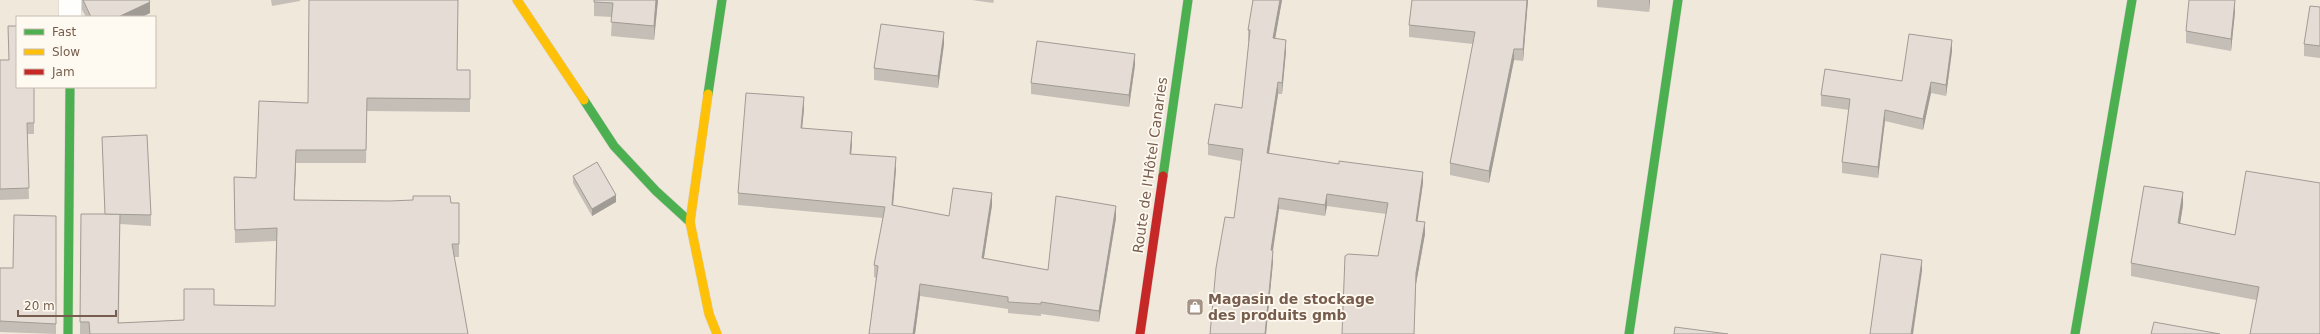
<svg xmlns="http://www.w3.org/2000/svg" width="2320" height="334" viewBox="0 0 2320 334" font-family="'DejaVu Sans',sans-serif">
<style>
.residential{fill:#f1e8dc;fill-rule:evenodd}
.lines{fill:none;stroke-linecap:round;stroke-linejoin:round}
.street-casing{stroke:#d7d2cc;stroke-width:23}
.fast-casing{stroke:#d8d2cc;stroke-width:10}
.slow-casing{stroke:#d8d2cc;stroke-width:10}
.jam-casing{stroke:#d8d2cc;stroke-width:10}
.street{stroke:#fefefc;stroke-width:22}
.fast{stroke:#4caf50;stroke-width:9}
.slow{stroke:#ffc107;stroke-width:9}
.jam{stroke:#c62828;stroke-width:9}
.wall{fill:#c5beb7}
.shaded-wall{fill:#a09b95}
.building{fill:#e5ddd5;stroke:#a09b95}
.labels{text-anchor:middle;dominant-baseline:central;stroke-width:3.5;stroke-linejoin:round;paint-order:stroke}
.street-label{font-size:14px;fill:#775d4d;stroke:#fffaf1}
.poi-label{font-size:14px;font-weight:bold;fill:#775d4d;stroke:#fffaf1;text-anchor:start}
</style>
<rect width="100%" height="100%" fill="#f8f5ee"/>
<path class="residential" d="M0 0H2320V334H0ZM17 17H155V87H17Z"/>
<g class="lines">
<defs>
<path id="street" d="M70 17V0"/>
<g id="fast">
<path d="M708 94 722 0"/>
<path d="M584 100 614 146 656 191 690 222"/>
<path d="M1163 176 1188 0"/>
<path d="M68 334 70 87"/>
<path d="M1629 334 1678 0"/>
<path d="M2075 334 2132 0"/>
</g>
<g id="slow">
<path d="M517 0 584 100"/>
<path d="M708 94 690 222 709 314 717 334"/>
</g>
<path id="jam" d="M1140 334 1163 176"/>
</defs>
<use href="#street" class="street-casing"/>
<use href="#fast" class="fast-casing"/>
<use href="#slow" class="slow-casing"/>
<use href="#jam" class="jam-casing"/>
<use href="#street" class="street"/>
<use href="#fast" class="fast"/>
<use href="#slow" class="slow"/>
<use href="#jam" class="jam"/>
</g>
<g class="wall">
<path d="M82 0H149L150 13 142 17H86L82 10Z"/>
<path d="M271 0H300V1L272 6Z"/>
<path d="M594 0H658L654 40 611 36 612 17 594 16Z"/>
<path d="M972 0H994L993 3Z"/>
<path d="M1253 0H1282L1275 39 1286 51 1282 94H1278L1269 154 1423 183 1417 221 1425 234 1416 284 1378 256 1386 214 1327 206 1325 216 1279 209 1273 251V262L1266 334H1210L1234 218 1241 161 1208 155V144L1242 108 1249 41H1248V30Z"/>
<path d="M1412 0H1528L1523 61 1514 60 1489 183 1450 175V163L1473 44 1409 37V25Z"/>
<path d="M1597 0H1650L1649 12 1597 7Z"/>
<path d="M2320 7V58L2304 56V44Z"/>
<path d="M2235 12 2231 51 2186 43V31Z"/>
<path d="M944 44 938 88 874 80V68Z"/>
<path d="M1952 51 1946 96 1931 93 1923 130 1885 121 1878 178 1842 173V162L1849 110 1821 106V95L1902 81Z"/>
<path d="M0 60 34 87V134H27L29 199 0 200Z"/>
<path d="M1135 65 1129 107 1031 94V83Z"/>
<path d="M457 70H470V112L367 111 366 163H296L294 200 459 203V257H454L468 334H80L81 214H105L102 137 151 215V226L120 224 119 323 184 320 214 305 275 306 276 241 235 243 234 177 256 178 308 103Z"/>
<path d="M804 109 802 128 852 144 851 154 896 169 893 206 949 216 992 205 984 258 1048 270 1116 218 1099 322 1041 314V316L1008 313V309L920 296 915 334H869L876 278 874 277V265L883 218 738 205V193Z"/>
<path d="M573 176 616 202 592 216 573 183Z"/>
<path d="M2320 183 2256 300 2131 276V263L2183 205 2180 224 2235 235Z"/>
<path d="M56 216V334L0 332V268H13Z"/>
</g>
<g class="shaded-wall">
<path d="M656 0H658L654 40V26Z"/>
<path d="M1280 0H1282L1273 50V38Z"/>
<path d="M1527 0H1528L1523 61V49Z"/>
<path d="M1649 0H1650L1649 12Z"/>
<path d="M2235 0V12L2231 51V39Z"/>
<path d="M150 2V13L142 17H118Z"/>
<path d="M944 32V44L938 88V76Z"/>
<path d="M1286 40V51L1282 94V83Z"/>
<path d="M1952 40V51L1946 96V85Z"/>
<path d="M1514 49V60L1489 183V171Z"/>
<path d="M1135 54V65L1129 107V95Z"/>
<path d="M1278 82V94L1267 165V153Z"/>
<path d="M1931 82V93L1923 130V119Z"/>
<path d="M804 97V109L801 139V128Z"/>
<path d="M1885 110V121L1878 178V167Z"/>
<path d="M852 132V144L850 166V154Z"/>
<path d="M296 150V163L294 213V200Z"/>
<path d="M896 157V169L892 217V205Z"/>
<path d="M1423 172V183L1416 232V221Z"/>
<path d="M2183 192V205L2178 236V223Z"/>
<path d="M992 193V205L982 270V258Z"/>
<path d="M1327 194V206L1325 216V205Z"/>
<path d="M616 195V202L592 216V209Z"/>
<path d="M1279 198V209L1271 262V250Z"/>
<path d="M1116 206V218L1099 322V311Z"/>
<path d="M1425 222V234L1416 284 1414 334 1416 273Z"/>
<path d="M1273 251V262L1266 334H1265Z"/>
<path d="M1922 260V271L1913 334H1911Z"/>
<path d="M920 284V296L915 334H913Z"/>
</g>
<g class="building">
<path d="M83 0H149L150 2 118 17H91Z"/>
<path d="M309 0H458L457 70H470V99L367 98 366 150H296L294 200 390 201 413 200V196H450L451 203H459V244H452L468 334H90L89 322H80L81 214H120L118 323 184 320V289H214V305L275 306 277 228 235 230 234 177 256 178 259 101 308 103Z"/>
<path d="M594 0H656L654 26 611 22 613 3 594 2Z"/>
<path d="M1253 0H1280L1273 38 1286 40 1282 83 1278 82 1267 153 1339 164V161L1423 172 1416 221 1425 222 1416 273 1414 334H1342L1345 256 1348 254 1378 256 1388 203 1327 194 1325 205 1279 198 1271 250 1273 251 1265 334H1210L1216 268 1225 217 1234 218 1243 149 1208 144 1215 104 1242 108 1250 30H1248Z"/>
<path d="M1412 0H1527L1523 49H1514L1489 171 1450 163 1475 32 1409 25Z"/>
<path d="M2189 0H2235L2231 39 2186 31Z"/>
<path d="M2310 6 2320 7V46L2304 44Z"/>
<path d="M881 24 944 32 938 76 874 68Z"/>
<path d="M8 26H17V87H34V123H27L29 188 0 189V60H9Z"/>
<path d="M1909 34 1952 40 1946 85 1931 82 1923 119 1885 110 1878 167 1842 162 1850 99 1821 95 1825 69 1902 81Z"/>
<path d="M1037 41 1135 54 1129 95 1031 83Z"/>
<path d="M746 93 804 97 801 128 852 132 850 154 896 157 892 205 949 216 953 188 992 193 982 258 1048 270 1056 196 1116 206 1099 311 1041 302V304L1008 302V297L920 284 913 334H869L878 266 874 265 885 207 738 193Z"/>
<path d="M147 135 151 215 105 214 102 137Z"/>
<path d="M597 162 616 195 592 209 573 176Z"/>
<path d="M2246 171 2320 183V334H2250L2259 287 2131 263 2144 186 2183 192 2178 223 2235 235Z"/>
<path d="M14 215 56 216V324L0 321V268H13Z"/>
<path d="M1881 254 1922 260 1911 334H1870Z"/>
<path d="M2154 322 2220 334H2151Z"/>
<path d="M1675 327 1728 334H1674Z"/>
</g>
<defs>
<symbol id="shop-square" viewBox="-11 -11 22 22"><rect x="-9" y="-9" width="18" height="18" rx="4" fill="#a49285" stroke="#fffaf1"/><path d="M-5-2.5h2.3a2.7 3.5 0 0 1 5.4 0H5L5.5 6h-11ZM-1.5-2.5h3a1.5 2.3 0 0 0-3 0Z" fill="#fff"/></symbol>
</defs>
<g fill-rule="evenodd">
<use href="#shop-square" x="1185" y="297" width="20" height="20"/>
</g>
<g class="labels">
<g class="street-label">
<text transform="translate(1150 165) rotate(-82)">Route de l'Hôtel Canaries</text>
</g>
<g class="poi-label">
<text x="1208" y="299">Magasin de stockage<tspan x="1208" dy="16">des produits gmb</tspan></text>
</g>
</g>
<rect x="16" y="16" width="140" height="72" fill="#fffaf1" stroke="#c9bbaf"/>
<rect x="24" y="29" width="20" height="6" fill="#4caf50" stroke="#c9bbaf"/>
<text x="52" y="36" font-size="12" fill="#775d4d">Fast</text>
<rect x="24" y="49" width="20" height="6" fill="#ffc107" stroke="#c9bbaf"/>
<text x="52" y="56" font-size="12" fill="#775d4d">Slow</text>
<rect x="24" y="69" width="20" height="6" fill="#c62828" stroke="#c9bbaf"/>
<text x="52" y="76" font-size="12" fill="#775d4d">Jam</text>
<path d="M18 310v6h98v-6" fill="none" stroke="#775d4d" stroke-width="2"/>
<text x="24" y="310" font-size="12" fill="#775d4d" stroke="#fffaf1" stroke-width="3" paint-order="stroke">20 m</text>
</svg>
